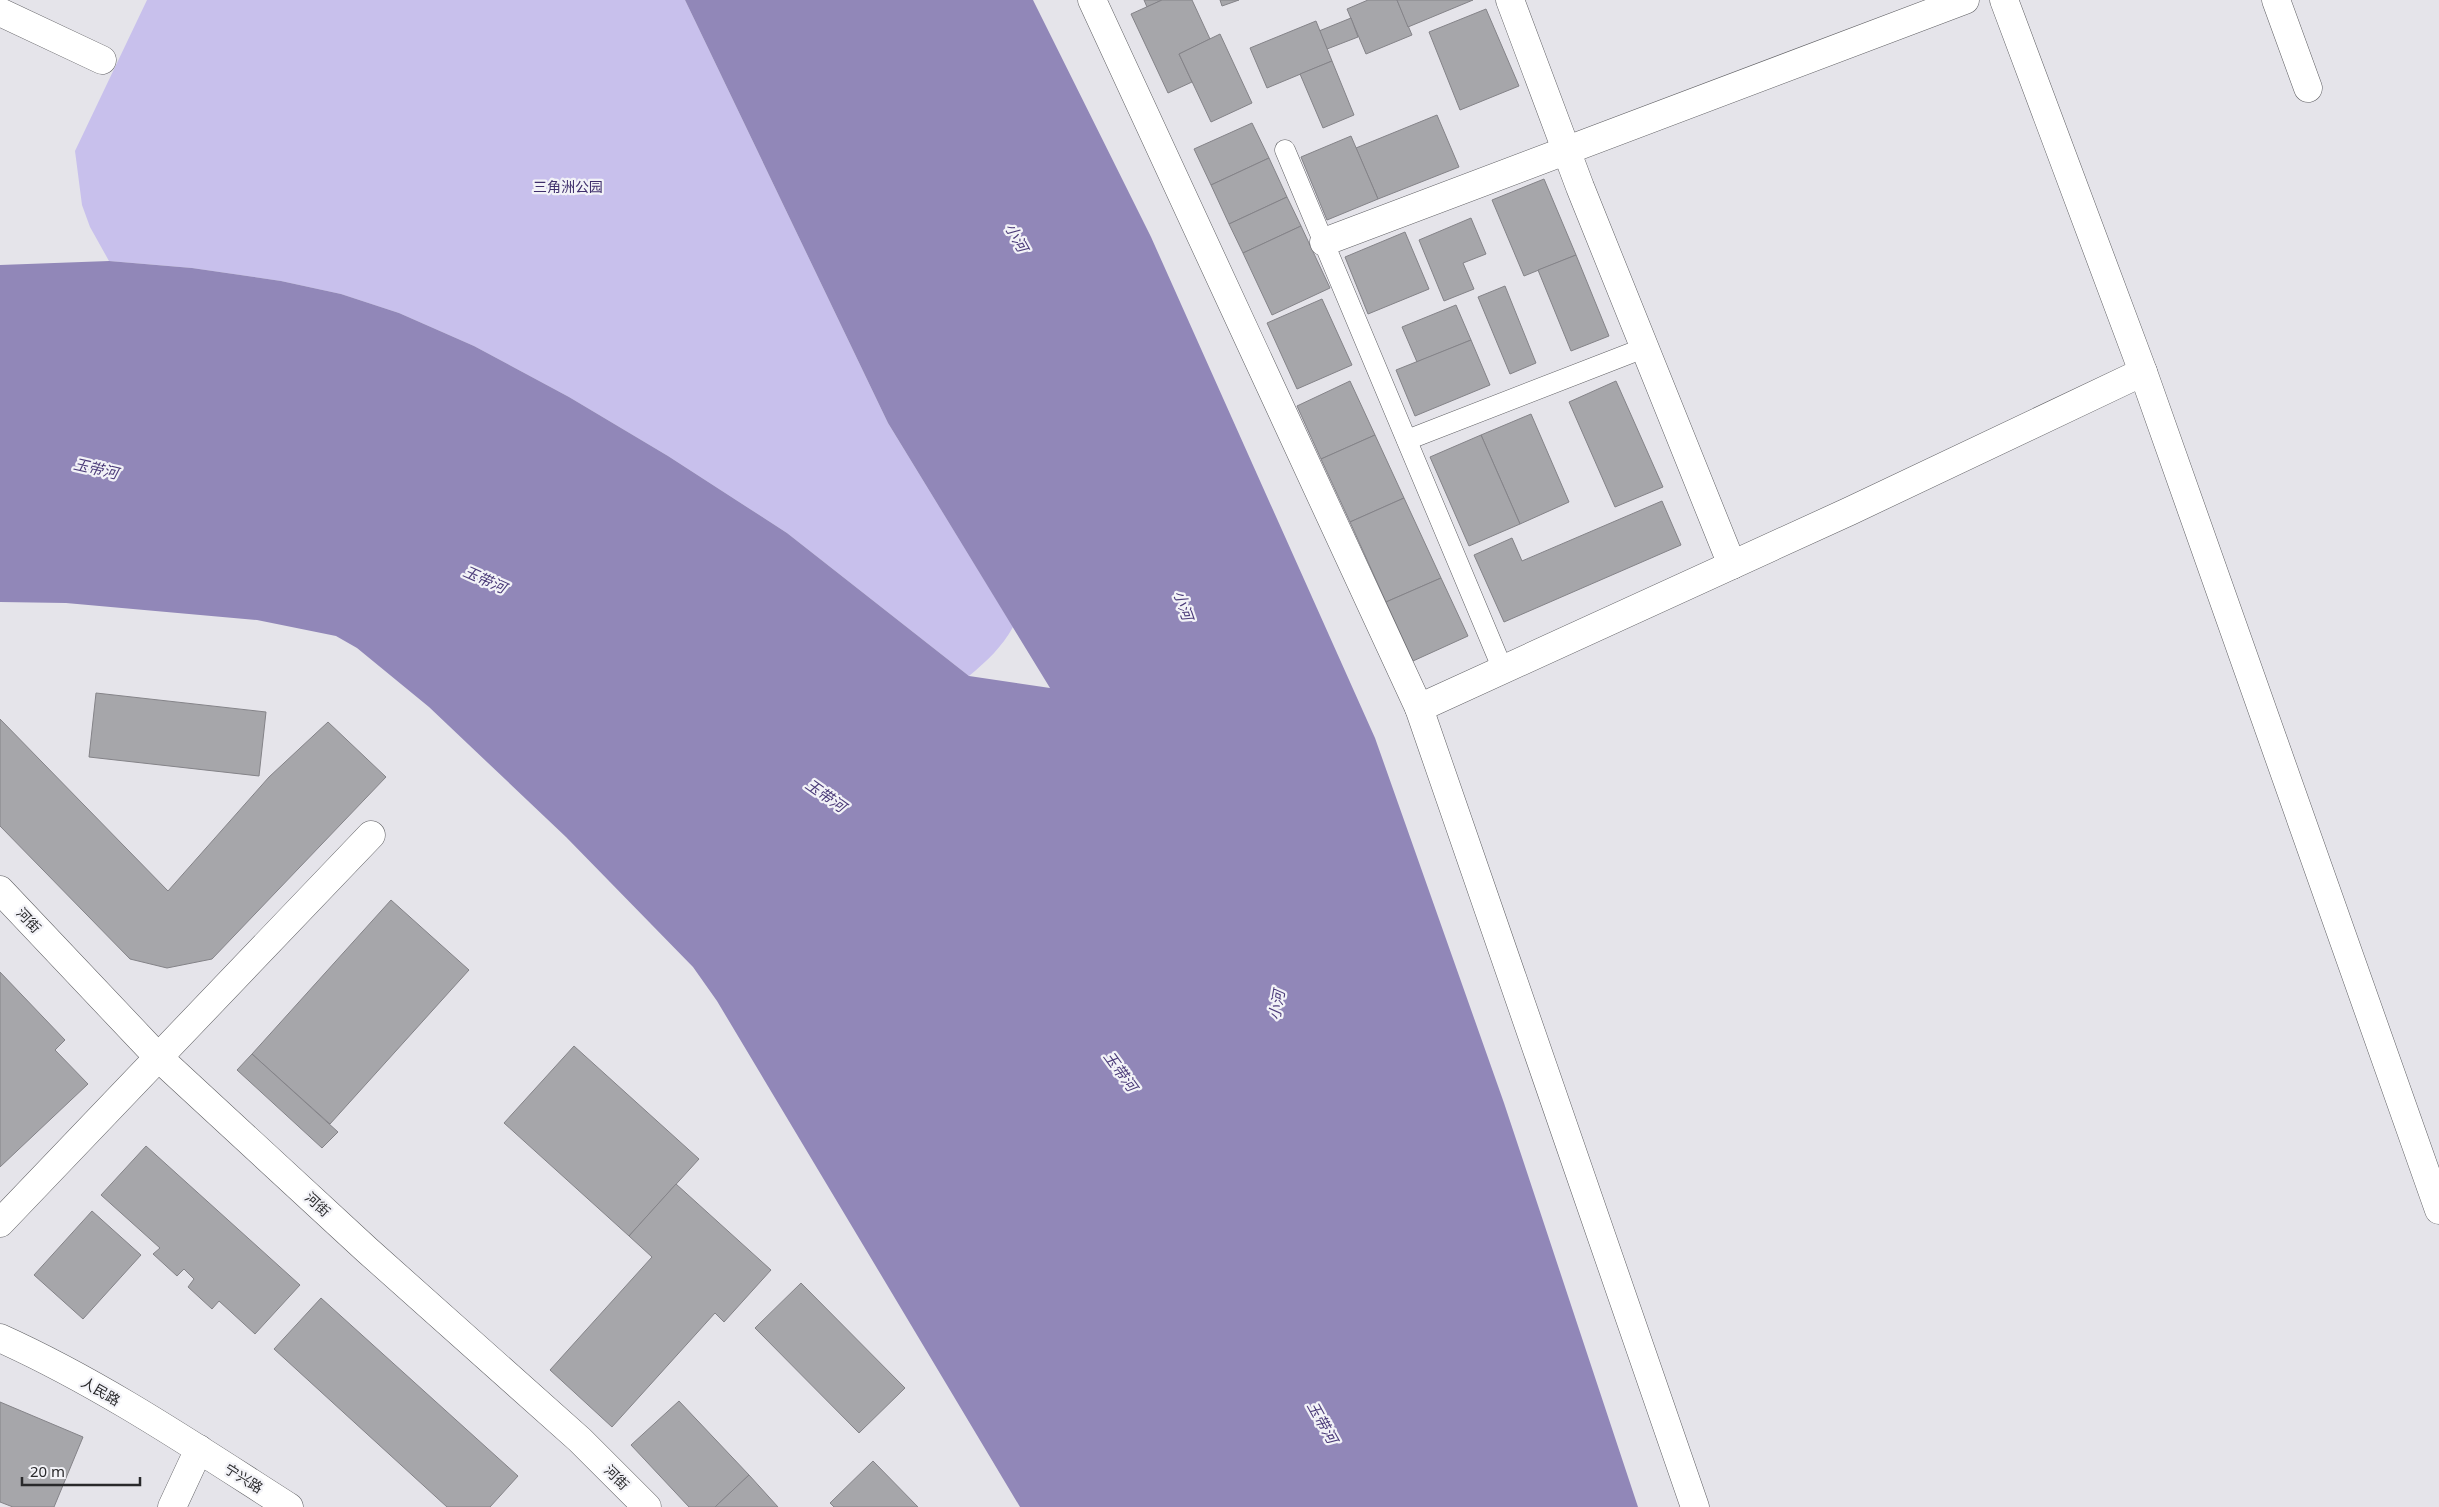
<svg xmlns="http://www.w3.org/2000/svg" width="2439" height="1507" viewBox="0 0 2439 1507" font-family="'Noto Sans','Noto Sans SC',sans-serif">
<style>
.green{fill:#c8c0ec}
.water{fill:#9187b8}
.building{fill:#a6a6aa;stroke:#848388}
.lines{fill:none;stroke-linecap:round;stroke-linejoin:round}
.lane-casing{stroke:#5e5e62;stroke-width:21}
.street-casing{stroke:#5e5e62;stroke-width:29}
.secondary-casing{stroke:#5e5e62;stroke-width:29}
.lane{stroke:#fff;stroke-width:20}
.street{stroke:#fff;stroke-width:28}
.secondary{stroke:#fff;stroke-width:28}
.labels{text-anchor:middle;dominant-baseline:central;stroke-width:4.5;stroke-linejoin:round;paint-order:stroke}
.park-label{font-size:14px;fill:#3f2f6c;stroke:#f2f2f7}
.street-label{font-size:14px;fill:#29292b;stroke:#f2f2f7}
.water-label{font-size:15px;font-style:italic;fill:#4b3b79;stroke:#f2f2f7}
</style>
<rect width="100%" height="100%" fill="#e5e4ea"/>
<path class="green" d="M147 0H685L888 423 1013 627C1002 647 987 661 969 676L787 533 668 456 569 397 474 346 399 313 341 294 281 281 192 268 109 261 90 227 82 205 75 151Z"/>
<path class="water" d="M685 0H1033L1151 237 1375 738 1504 1103 1638 1507H1020L717 1001 693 967 566 837 429 707 357 648 336 636 257 620 66 603 0 602V265L109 261 192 268 281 281 341 294 399 313 474 346 569 397 668 456 787 533 969 676 1050 688 888 423Z"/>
<g class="building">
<path d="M1144 0H1162L1147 7Z"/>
<path d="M1162 0H1192L1210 39 1179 54 1192 82 1168 93 1131 14Z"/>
<path d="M1220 0H1239L1222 6Z"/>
<path d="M1368 0H1397L1412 35 1366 54 1347 9Z"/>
<path d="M1397 0H1473L1408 27Z"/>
<path d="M1486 9 1519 86 1460 110 1429 32Z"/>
<path d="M1351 18 1358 37 1327 49 1319 31Z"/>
<path d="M1316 21 1332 61 1267 88 1250 48Z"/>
<path d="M1220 34 1252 103 1211 122 1179 54Z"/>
<path d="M1332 61 1354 115 1323 128 1300 74Z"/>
<path d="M1437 115 1459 167 1378 199 1356 148Z"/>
<path d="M1252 123 1269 158 1211 185 1194 149Z"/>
<path d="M1351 136 1378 199 1327 220 1301 157Z"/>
<path d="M1269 158 1287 197 1229 224 1211 185Z"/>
<path d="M1544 179 1576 255 1524 276 1492 200Z"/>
<path d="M1287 197 1301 226 1243 253 1229 224Z"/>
<path d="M1471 218 1486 254 1463 263 1474 289 1444 301 1419 240Z"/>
<path d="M1301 226 1330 288 1272 315 1243 253Z"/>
<path d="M1405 232 1429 289 1368 314 1345 257Z"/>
<path d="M1576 255 1609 336 1571 351 1538 270Z"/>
<path d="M1505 286 1536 363 1510 374 1478 297Z"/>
<path d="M1322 299 1352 365 1297 389 1267 323Z"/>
<path d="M1456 305 1471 340 1417 362 1402 327Z"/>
<path d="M1471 340 1490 385 1415 416 1396 370Z"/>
<path d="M1350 381 1375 435 1321 459 1297 406Z"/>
<path d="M1616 381 1663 487 1615 507 1569 402Z"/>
<path d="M1531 414 1569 502 1520 524 1481 435Z"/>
<path d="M1375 435 1404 498 1350 522 1321 459Z"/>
<path d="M1481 435 1520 524 1469 546 1430 457Z"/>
<path d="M1404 498 1441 578 1386 602 1350 522Z"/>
<path d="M1662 501 1681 545 1504 622 1474 555 1512 538 1522 561Z"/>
<path d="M1441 578 1468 636 1413 661 1386 602Z"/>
<path d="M96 693 266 712 259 776 89 757Z"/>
<path d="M0 719 168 891 269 777 328 722 386 777 212 959 167 968 130 959 0 826Z"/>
<path d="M391 900 469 970 330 1124 252 1054Z"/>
<path d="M0 972 65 1040 55 1050 88 1084 0 1167Z"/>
<path d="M574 1046 699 1159 629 1236 504 1123Z"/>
<path d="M252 1054 338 1132 322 1148 237 1070Z"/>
<path d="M146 1146 300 1285 255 1334 219 1301 212 1309 188 1287 194 1279 184 1269 177 1276 153 1254 160 1248 101 1195Z"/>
<path d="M676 1184 771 1270 724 1322 715 1313 612 1427 550 1370 652 1257 629 1236Z"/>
<path d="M92 1211 141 1255 83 1319 34 1275Z"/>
<path d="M801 1283 905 1388 859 1433 755 1328Z"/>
<path d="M321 1298 518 1476 490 1507H447L274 1349Z"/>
<path d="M679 1401 749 1475 715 1507H689L631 1445Z"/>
<path d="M0 1402 83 1437 54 1507H13L0 1502Z"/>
<path d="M873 1461 918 1507H834L830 1503Z"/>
<path d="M749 1475 778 1507H715Z"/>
</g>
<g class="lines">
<defs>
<g id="lane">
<path d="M1285 150 1503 670"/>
<path d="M1407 440 1644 348"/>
</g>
<g id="street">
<path d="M1092 0 1419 708 1695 1507"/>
<path d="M1510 0 1580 187 1732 565"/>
<path d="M2004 0 2143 372 2439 1210"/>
<path d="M2276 0 2308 88"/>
<path d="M0 12 102 60"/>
<path d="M1324 242 1965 0"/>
<path d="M1419 708 1850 511 2143 372"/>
<path d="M0 890 158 1057 367 1250 580 1440 647 1507"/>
<path d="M0 1223 371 835"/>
</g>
<g id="secondary">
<path d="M0 1338C102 1384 195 1447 289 1507"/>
<path d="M172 1507 199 1449"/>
</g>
</defs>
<use href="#lane" class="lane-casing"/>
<use href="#street" class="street-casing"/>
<use href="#secondary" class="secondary-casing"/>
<use href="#lane" class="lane"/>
<use href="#street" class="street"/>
<use href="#secondary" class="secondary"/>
</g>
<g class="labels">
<g class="park-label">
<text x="568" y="186">三角洲公园</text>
</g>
<g class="street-label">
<text transform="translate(29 920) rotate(47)">河街</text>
<text transform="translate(318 1204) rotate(43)">河街</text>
<text transform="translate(101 1391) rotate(30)">人民路</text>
<text transform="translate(617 1477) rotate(45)">河街</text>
<text transform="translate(244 1478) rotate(32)">宁兴路</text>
</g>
<g class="water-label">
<text transform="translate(1017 237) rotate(61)">小河</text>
<text transform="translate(96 468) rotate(13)">玉带河</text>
<text transform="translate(485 579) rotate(24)">玉带河</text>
<text transform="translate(1184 605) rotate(71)">小河</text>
<text transform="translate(826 795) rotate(35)">玉带河</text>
<text transform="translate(1276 1005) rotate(-80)">小河</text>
<text transform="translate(1121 1071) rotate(54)">玉带河</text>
<text transform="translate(1323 1422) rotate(61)">玉带河</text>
</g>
</g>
<path d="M22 1477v8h118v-8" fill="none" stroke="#29292b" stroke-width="2.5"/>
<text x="30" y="1477" font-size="15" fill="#29292b" stroke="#f2f2f7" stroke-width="4" paint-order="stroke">20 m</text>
</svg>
